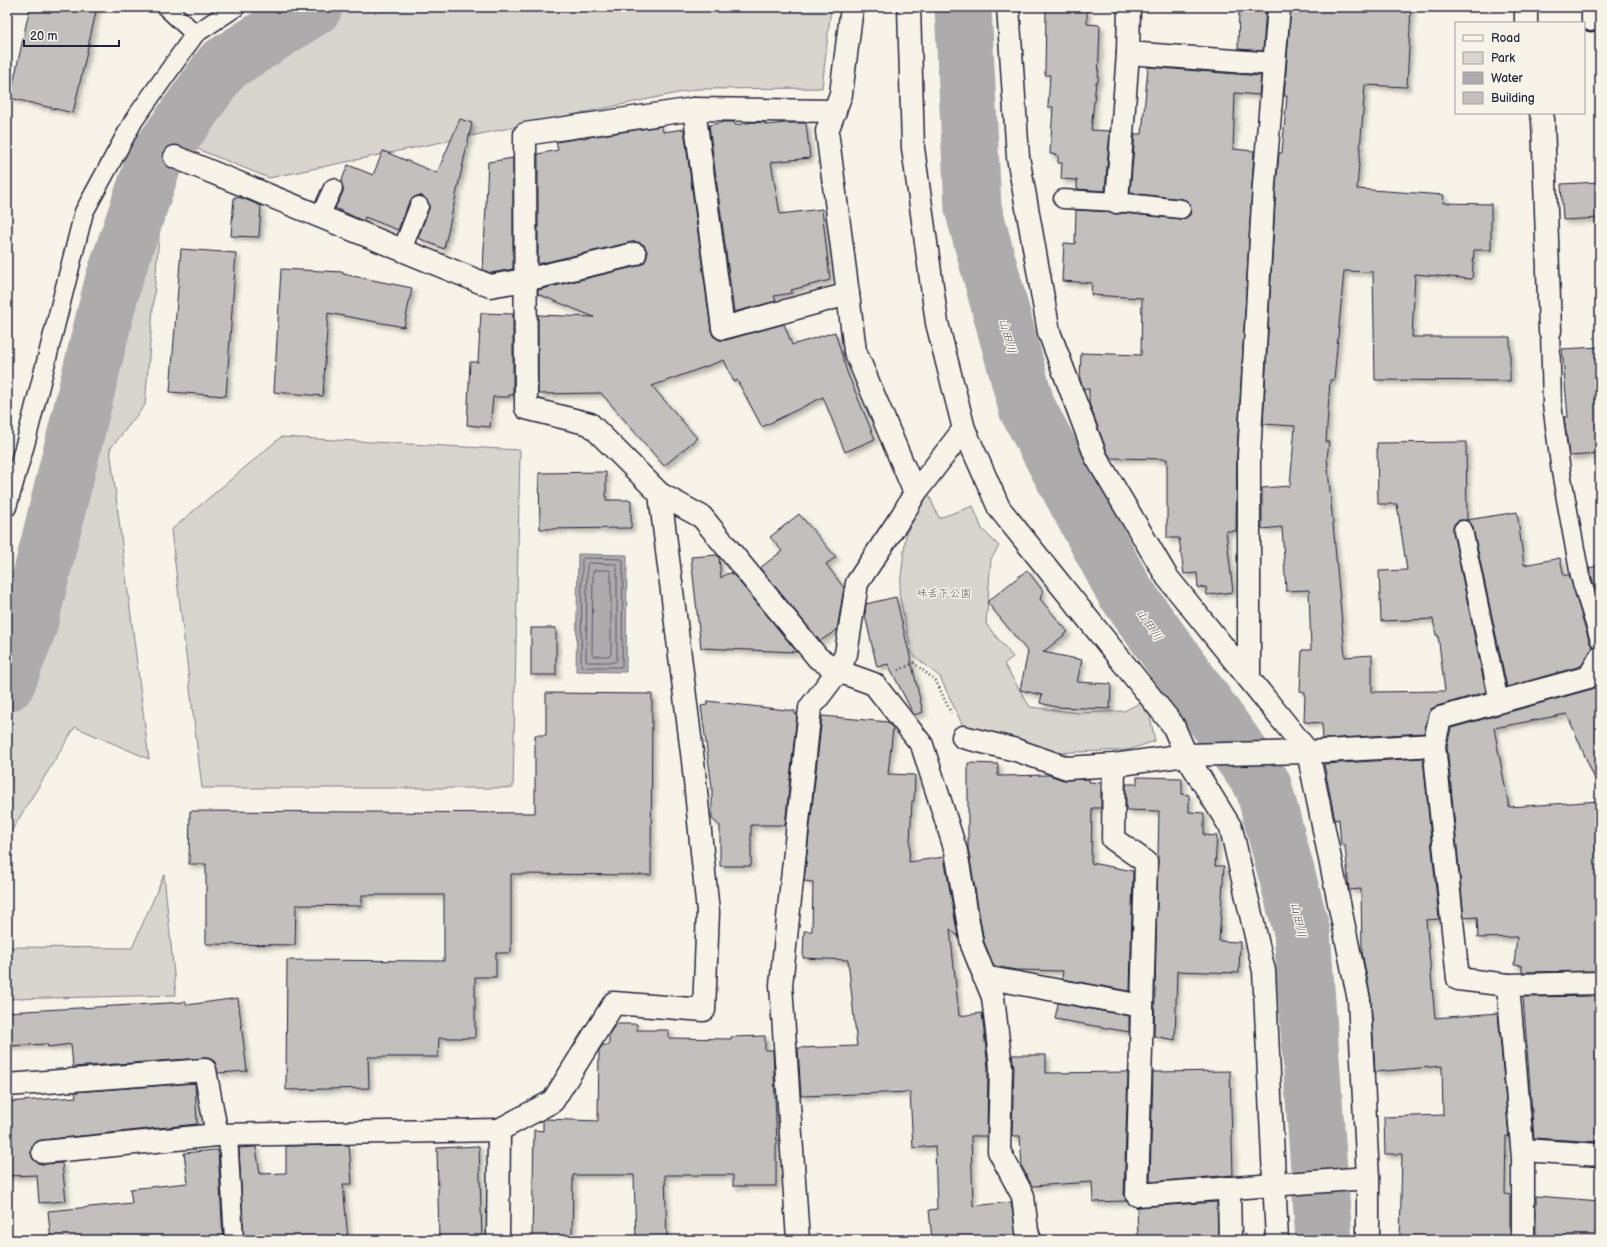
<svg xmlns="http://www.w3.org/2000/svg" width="1607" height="1247" viewBox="0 0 1607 1247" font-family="'Balsamiq Sans','Klee One',sans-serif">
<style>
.green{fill:#d8d5cf;stroke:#7d7c85}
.water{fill:#aeabad;stroke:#76747f}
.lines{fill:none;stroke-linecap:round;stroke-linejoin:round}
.shore{stroke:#5a5969;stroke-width:1}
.river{stroke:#aeabad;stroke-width:57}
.building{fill:#c2bfbd;stroke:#22223b;filter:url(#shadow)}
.lane-casing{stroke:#22223b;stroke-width:21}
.street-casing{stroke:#22223b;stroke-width:25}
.path{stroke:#22223b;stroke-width:2.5;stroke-dasharray:1 3;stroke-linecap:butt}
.lane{stroke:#f7f3e8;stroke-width:18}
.street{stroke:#f7f3e8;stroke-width:22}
.labels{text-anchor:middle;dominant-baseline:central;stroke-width:3;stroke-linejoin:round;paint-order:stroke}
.park-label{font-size:11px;fill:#504f60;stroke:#f7f3e8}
.water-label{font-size:12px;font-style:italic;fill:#535263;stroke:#f7f3e8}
</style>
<defs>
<filter id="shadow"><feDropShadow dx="3.5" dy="3.5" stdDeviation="2" flood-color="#0004"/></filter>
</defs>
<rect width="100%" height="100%" fill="#f7f3e8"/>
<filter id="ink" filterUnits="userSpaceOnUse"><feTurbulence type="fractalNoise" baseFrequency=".025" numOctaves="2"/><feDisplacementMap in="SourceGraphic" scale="8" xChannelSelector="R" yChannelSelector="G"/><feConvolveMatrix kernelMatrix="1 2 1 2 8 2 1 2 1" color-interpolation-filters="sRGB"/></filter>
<g filter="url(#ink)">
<g class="green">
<path d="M333 7H831L822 88 697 89 269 178 185 144 239 73Z"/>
<path d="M164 176 145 405 110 449 149 759 75 727 7 838V707L36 627 122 283Z"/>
<path d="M281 437 520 450 513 788H202L171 530Z"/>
<path d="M928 493 939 518 973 506 982 529 999 546 991 559 986 624 1013 657 1004 664 1030 707 1079 713 1124 711 1140 703 1150 716 1155 741 1128 750 1050 753 967 735 940 677 912 654 899 594 906 534Z"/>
<path d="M164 875 176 995 7 999V947L132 948Z"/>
</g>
<path class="water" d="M578 554 627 555 626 672 576 671Z"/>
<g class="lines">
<g class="shore">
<path d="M584 558 621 559 623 560 622 666 620 667H582L581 665 582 560Z"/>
<path d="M589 563 616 564 617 565V660L615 662H587L586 661 587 565Z"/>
<path d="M595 570H610L611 571V654L609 656H593L592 654 593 572Z"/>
</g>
<g class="river">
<path d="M963 7 973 208 1027 408 1124 590 1263 785 1302 932 1324 1240"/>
<path d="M7 683 29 625 113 282 154 162 222 66 314 7"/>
</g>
</g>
<g class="building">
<path d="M30 7H97L73 113 10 98Z"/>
<path d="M1239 7H1266L1263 51 1238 49Z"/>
<path d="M1291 7H1411L1407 87 1365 85 1357 189 1444 195 1443 203 1491 204V250H1474L1472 279 1415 274 1412 337H1510V381L1375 380 1373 272 1344 271 1334 380H1330L1326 442H1329L1327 458 1345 657 1372 655V692L1445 691 1438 635H1436L1433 619 1381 621 1379 571 1407 570 1397 504H1378L1377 443 1466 442 1467 520 1517 512 1524 565 1560 558 1564 576 1569 574 1590 643 1593 648 1581 666 1507 687 1473 528 1471 523 1467 520H1460L1456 522 1453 526V532L1486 692 1437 706 1431 709 1428 715 1424 733 1323 739 1322 723 1304 722 1305 692 1300 691 1302 650H1311L1309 590 1286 591 1282 527 1262 529V488L1290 486 1295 426 1263 424 1276 185 1279 153H1282L1287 96H1284Z"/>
<path d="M1046 9 1087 10V24L1100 25 1098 82H1096L1091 130 1110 131 1105 191 1077 189V180L1061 179 1062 163H1058V155L1050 154 1053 107H1048L1050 75H1045Z"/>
<path d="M1148 67 1261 76 1259 95 1235 93 1233 149 1254 151 1237 455 1236 531H1226L1233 592 1207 595 1206 587 1198 588 1197 573 1184 574 1179 538H1167V459L1111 458 1107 452 1089 403V389H1084L1080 380 1081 353 1141 355 1142 298 1091 295 1092 283 1062 281 1064 243 1075 244 1076 210 1110 212 1116 214 1123 213 1180 219 1186 218 1190 215 1191 210 1190 204 1187 201 1183 199 1130 193 1135 134H1142Z"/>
<path d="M460 119 472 123 444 249 418 238 429 209V204L427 200 422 196H417L413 198 409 202 398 230 365 217 363 221 335 208 343 192V187L341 182 348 165 373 175 383 151 437 173Z"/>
<path d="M724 122H734L735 125 753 122 766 123V125L786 123H806L810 158 771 162 780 214 822 209 830 280 791 290 792 293 774 296 776 301 734 312 709 125Z"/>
<path d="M662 126 663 132 684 129 711 330 713 336 719 340H726L784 324 792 345 835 332 847 372 875 439 845 452 823 397 762 427 737 380 734 382 724 360 652 386 697 438 664 466 601 393 538 394V315L594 317 538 294V290L638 266 644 263 647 257V252L644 245 638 242H632L538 264V154L558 150 556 142Z"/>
<path d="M513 158V269L491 273 483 270 488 162Z"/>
<path d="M1600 182V218L1563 220 1561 184Z"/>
<path d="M234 197 242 198 261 206 259 237 231 236Z"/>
<path d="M181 249 236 253 226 396 170 392Z"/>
<path d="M281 269 343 272V274L412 288 404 327 328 313 323 396 274 392Z"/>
<path d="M481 313 513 314V395H509V397H493L490 427 467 425 470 362H478Z"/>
<path d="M1600 347V454L1569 456 1564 417H1568L1562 349Z"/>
<path d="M606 472V500H631V528L540 529 539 473Z"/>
<path d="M799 514 836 557 826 564 844 588 837 630 820 641 760 568 782 551 770 537Z"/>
<path d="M717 555 719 557 721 578 726 574 732 573 797 652 701 648 691 557Z"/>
<path d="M1600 565V605L1589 568Z"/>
<path d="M1027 570 1043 591 1040 599 1068 632 1043 652 1082 660 1077 682 1111 684 1110 709 1056 707 1040 703 1042 695 1020 690 1028 652 987 602Z"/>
<path d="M896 597 923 712 914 715 888 664 877 667 865 615 866 604Z"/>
<rect x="531" y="628" width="25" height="47"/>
<path d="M1600 683V791L1567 714 1494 728 1509 807 1600 801V971L1522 972V966L1514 965 1517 937 1478 938 1477 917 1464 918 1447 746 1451 728 1592 689Z"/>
<path d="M546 693 652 694 651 875 511 874V953H496V977H475V1038H439L438 1057H368L369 1088 286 1090 287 960 444 961V895H362V906L296 905 295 945 206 944V864H189L190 811 535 813V735H546Z"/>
<path d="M707 701 795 711V714H797L785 825H751V866H720V826L712 819V787L701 706 707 705Z"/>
<path d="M822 716 888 722 893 728 888 774 915 775 914 801H912L909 862 944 857 958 936 950 929 959 1016 982 1013 988 1068 987 1136H971L973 1206 1011 1202 1017 1240H932L929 1210 937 1209 935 1146 913 1148 910 1092 801 1096 798 1048 857 1046 848 960 803 958 804 931H812L813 882 804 881Z"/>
<path d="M1423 758 1439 919 1426 920 1435 1018 1498 1013 1509 1137 1506 1136 1505 1194 1510 1195V1240H1400L1402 1154H1385L1384 1117 1443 1115 1442 1066 1375 1072 1371 999 1362 952 1361 889 1349 890 1345 845H1341L1339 819 1335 820 1324 764Z"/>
<path d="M968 763 998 764V776L1049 775 1063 780 1089 779V782L1101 783V808H1092L1091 863 1133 871 1130 991 1062 979 1063 971 1016 970 994 966 984 942 968 848Z"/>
<path d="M1137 777 1182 778V794L1189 795V812L1204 813V835L1217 836 1215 866H1224L1219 941 1240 942 1239 973 1177 971 1175 1040 1154 1036 1159 811 1126 810V784H1137Z"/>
<path d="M1600 996V1142L1534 1138 1523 997Z"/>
<path d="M238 998 247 1071 218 1073 215 1062 210 1058H204L73 1067 71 1044 48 1047 47 1044 7 1046V1012L186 1002 187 1005Z"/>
<path d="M1058 1003 1129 1016V1032L1055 1019Z"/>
<path d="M616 1024H637V1030H669V1038L731 1039V1037L765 1036V1050H773L777 1145H776V1186H733V1175H665L667 1240H636L634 1175H573L572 1240H532L534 1130 543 1131V1120L546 1119 598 1121 599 1050 603 1045H609V1034Z"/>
<path d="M1012 1055H1046V1073L1128 1072 1124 1195 1126 1201 1093 1202 1092 1182 1032 1186 1022 1167 1020 1136H1012L1014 1067Z"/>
<path d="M1230 1071 1233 1175 1150 1182 1153 1072Z"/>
<path d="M195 1083 197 1124 42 1140 35 1142 32 1147 31 1153 33 1159 38 1163 44 1164 62 1163 66 1201 39 1203 37 1175 7 1176V1102L76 1097 75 1092Z"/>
<path d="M349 1145 352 1184H343L348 1240H244L239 1148 256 1147 260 1174 286 1173V1146Z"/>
<path d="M479 1146 482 1240H439L437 1148Z"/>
<path d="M214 1150H218L223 1240H51L48 1211 132 1203 130 1189 188 1183 184 1153Z"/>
<path d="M1536 1196 1600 1201V1240L1536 1235Z"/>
<path d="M1217 1202 1218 1240H1138L1137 1207Z"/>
</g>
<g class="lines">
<defs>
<g id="lane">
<path d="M166 7 195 34"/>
<path d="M1591 7V22"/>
<path d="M1063 199 1117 202 1181 209"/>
<path d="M320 216 333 188"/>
<path d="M402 250 419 206"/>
<path d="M1550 331 1552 404 1561 472 1580 576 1600 640"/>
<path d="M7 507 26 441 84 212 134 120 195 34 236 7"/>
<path d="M1463 530 1499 702"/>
<path d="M228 1135 234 1240"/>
</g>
<g id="street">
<path d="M852 7 841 94 827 131 848 294 855 351 915 493"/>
<path d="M909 7 913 148 937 323 964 429 999 508 1173 725 1186 755 1231 828 1264 971 1277 1240"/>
<path d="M1008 7 1018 157 1049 332 1096 457 1167 577 1308 752 1359 1000 1368 1178V1240"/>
<path d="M1129 7 1128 53 1274 64"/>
<path d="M1526 7V23"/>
<path d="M694 109 723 328 848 294"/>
<path d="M835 111 694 109 525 134 526 408 590 424 660 494 702 517 818 658 838 671 874 684 922 745 956 851 972 945 993 997 1001 1067 999 1151 1023 1196 1027 1231 1030 1240"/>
<path d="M1541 113 1543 119 1550 331"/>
<path d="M175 157 490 286 525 280 635 254"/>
<path d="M1117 202 1128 53"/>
<path d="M1249 678V456L1264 184 1279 7"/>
<path d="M963 737 1016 750 1067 768 1114 765 1186 755 1308 752 1434 745"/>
<path d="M1114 765 1113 839 1146 862 1137 1195 1368 1178"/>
<path d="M984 977 1142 1006"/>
<path d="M1508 985 1600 983"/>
<path d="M7 1085 205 1070 217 1135 499 1130 498 1240"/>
<path d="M499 1130 553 1101 614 1003 704 1010 708 912 693 761 660 494"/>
<path d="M1523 1150 1600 1155"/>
<path d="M43 1152 217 1135"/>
<path d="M1229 1188 1230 1240"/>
<path d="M798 1240 781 985 810 708 838 671 846 654 857 583 903 514 915 493 964 429"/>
<path d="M1523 1240V1158L1508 985 1458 979 1434 745 1440 718 1589 677 1600 658"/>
</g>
</defs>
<use href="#lane" class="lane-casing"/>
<use href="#street" class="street-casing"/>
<path class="path" d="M899 670 914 663 936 681 951 713"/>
<use href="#lane" class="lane"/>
<use href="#street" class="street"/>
</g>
</g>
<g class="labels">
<g class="park-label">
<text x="944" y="593">味舌下公園</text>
</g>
<g class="water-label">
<text transform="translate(1007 336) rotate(75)">山田川</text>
<text transform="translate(1149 625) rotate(55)">山田川</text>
<text transform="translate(1298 920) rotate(78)">山田川</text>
</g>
</g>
<rect width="1607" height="1247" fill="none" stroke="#f7f3e8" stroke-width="24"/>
<rect x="12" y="12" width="1583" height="1223" fill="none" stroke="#22223b" stroke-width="1.5" filter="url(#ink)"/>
<rect x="1455" y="22" width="130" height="92" fill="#f7f3e8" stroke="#a29fa3"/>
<rect x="1463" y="35" width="20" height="6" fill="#f7f3e8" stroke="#a29fa3"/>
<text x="1491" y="42" font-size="12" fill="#22223b">Road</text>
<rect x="1463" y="52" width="20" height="12" fill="#d8d5cf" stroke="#a29fa3"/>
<text x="1491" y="62" font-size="12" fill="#22223b">Park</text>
<rect x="1463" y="72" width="20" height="12" fill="#aeabad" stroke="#a29fa3"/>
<text x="1491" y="82" font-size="12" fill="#22223b">Water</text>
<rect x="1463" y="92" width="20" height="12" fill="#c2bfbd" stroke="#a29fa3"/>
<text x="1491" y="102" font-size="12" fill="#22223b">Building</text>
<path d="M24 40v6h95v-6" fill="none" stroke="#22223b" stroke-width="2"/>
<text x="30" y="40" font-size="12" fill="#22223b" stroke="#f7f3e8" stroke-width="3" paint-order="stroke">20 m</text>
</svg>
